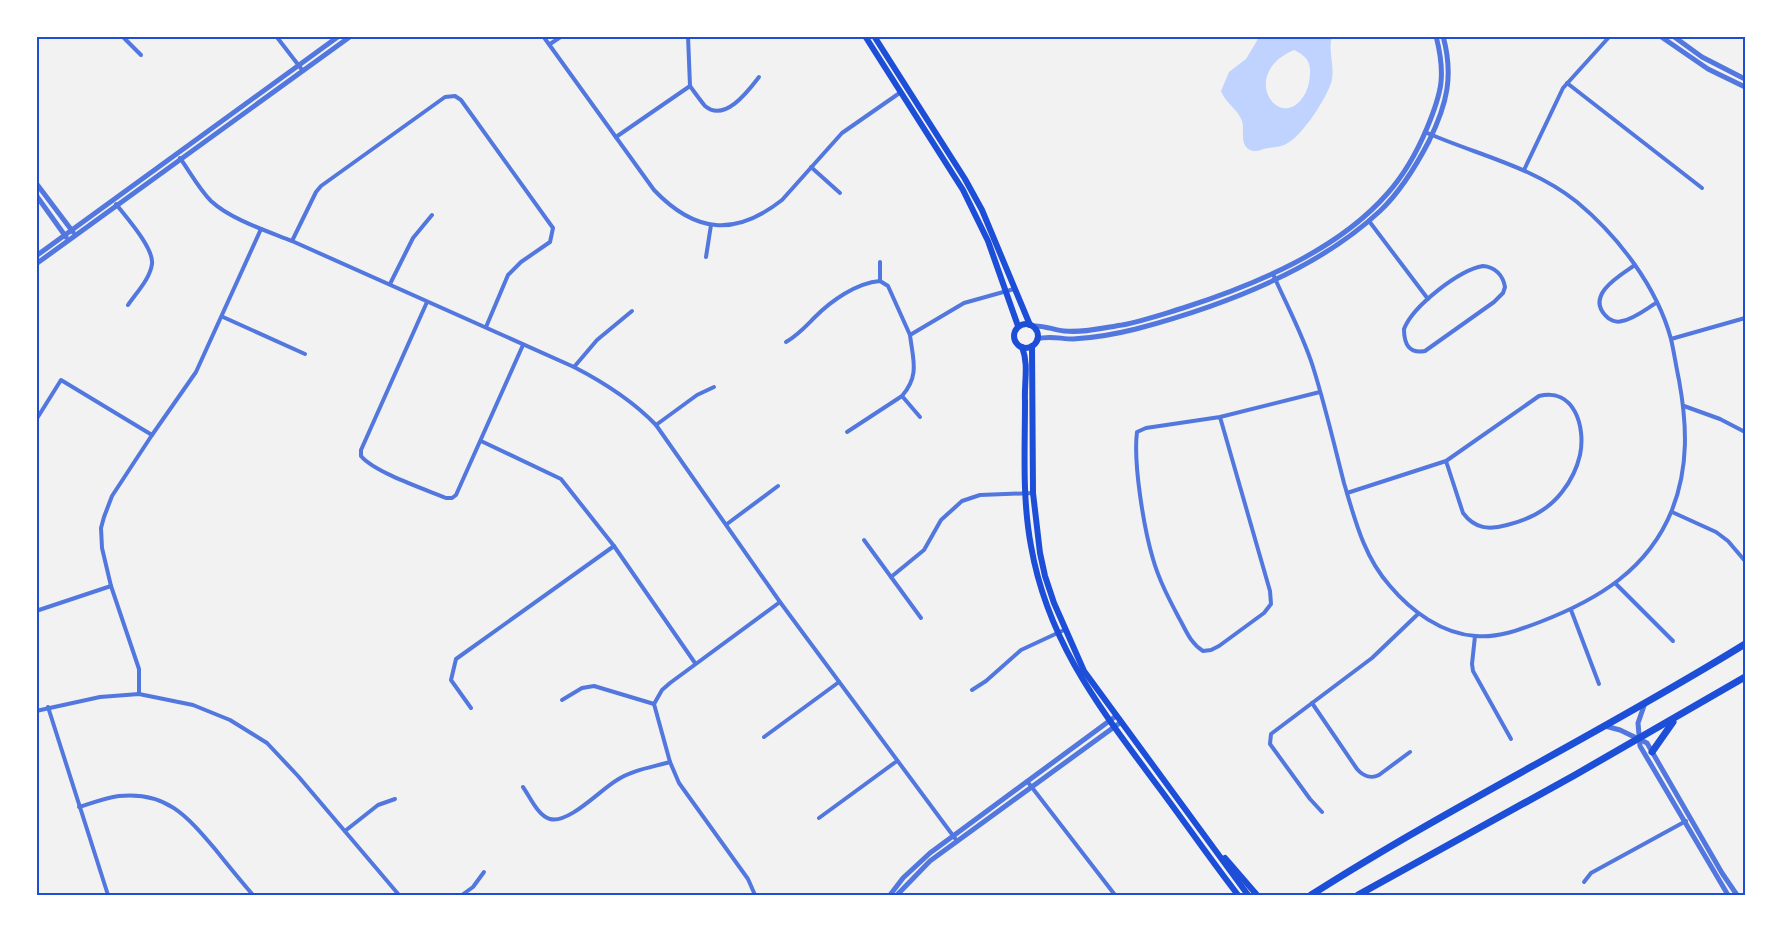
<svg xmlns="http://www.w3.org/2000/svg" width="1781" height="931" viewBox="0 0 1781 931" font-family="'Zilla Slab',serif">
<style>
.water{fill:#bfd3fe;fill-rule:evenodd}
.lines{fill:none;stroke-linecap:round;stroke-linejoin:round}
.minor{stroke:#5277de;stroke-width:4}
.tertiary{stroke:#5277de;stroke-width:5}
.secondary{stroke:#1d4ed8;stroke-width:6}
.trunk{stroke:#1d4ed8;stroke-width:7}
.neatline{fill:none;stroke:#1d4ed8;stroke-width:2}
</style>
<rect width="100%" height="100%" fill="#f2f2f2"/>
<path class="water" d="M1263 36H1332C1327 53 1337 69 1330 86 1323 103 1302 136 1286 144 1281 147 1273 147 1268 148 1262 149 1256 153 1250 150 1239 144 1245 131 1242 121 1238 109 1226 104 1221 91L1229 72 1246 59 1258 39ZM1294 50C1306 56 1311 61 1310 75 1309 85 1307 93 1300 101 1276 128 1240 73 1294 50Z"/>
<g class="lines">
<g class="minor">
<path d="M122 36 141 55"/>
<path d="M276 36 303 71"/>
<path d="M543 36 654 190C695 233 735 237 782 200L842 133 901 92"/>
<path d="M550 44 562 36"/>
<path d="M1567 83 1702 188"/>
<path d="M690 86C695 93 700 100 705 106 725 123 749 90 759 77"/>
<path d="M616 137 690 86 688 36"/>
<path d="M180 158C190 172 199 189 211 201 230 219 267 231 292 241L574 367C605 383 632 400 656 425L780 602 957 841"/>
<path d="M811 167 840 193"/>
<path d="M1524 170 1563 88 1610 36"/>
<path d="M116 204C126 217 154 248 152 264 150 279 136 293 128 305"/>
<path d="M1369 221 1428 299"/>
<path d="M292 241 316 192 321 186 445 97 455 96 461 100 553 228 550 242 521 262 508 275 486 327"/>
<path d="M706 257 711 225"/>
<path d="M1635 265C1621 275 1586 294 1605 315 1609 320 1616 323 1622 321 1634 319 1646 309 1656 303"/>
<path d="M1483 266C1495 267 1503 275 1505 287L1503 293 1494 302 1425 351C1409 354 1404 344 1404 329 1413 306 1459 270 1483 266Z"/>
<path d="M1273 274C1286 304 1303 335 1313 367 1325 405 1334 444 1344 483 1355 520 1364 557 1390 586 1411 611 1442 634 1476 636 1498 638 1519 630 1540 622 1597 600 1648 570 1672 510 1689 467 1687 424 1679 380 1676 366 1674 352 1671 339 1657 287 1618 236 1577 202 1532 166 1477 155 1425 132"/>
<path d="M880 281V262"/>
<path d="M390 284 413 238 432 215"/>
<path d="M427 302 361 450V456C374 472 424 489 446 498H452L456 495 523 345"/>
<path d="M223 317 305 354"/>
<path d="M1671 339 1745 318"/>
<path d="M786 342C798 335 805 327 815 317 831 301 856 283 880 281L888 286 910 335"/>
<path d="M574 367 597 340 632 311"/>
<path d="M902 396 920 417"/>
<path d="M1684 406 1720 419 1745 432"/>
<path d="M1220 417 1270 591 1271 604 1264 613 1219 646 1211 650 1203 651C1190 643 1186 630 1179 618 1169 599 1159 580 1153 559 1144 529 1133 463 1137 432L1146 428 1220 417 1320 392"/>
<path d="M36 420 61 380 152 435"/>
<path d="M656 425 697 395 714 387"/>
<path d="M847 432 902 396C920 375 913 360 910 335L964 303 1014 289"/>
<path d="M481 441 561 479 614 546 695 663"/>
<path d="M1347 493 1446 461 1539 396C1574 387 1586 427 1580 455 1577 468 1570 482 1562 492 1549 509 1528 520 1507 525 1489 530 1475 529 1463 513L1446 461"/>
<path d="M1672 512 1716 532 1728 541 1745 561"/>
<path d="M727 524 778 486"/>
<path d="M864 540 921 618"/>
<path d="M891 577 924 550 941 520 962 501 980 495 1033 493"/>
<path d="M1616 584 1673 641"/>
<path d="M1571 610 1599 684"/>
<path d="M36 611 111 586"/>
<path d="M1475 636 1472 664 1473 671 1511 739"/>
<path d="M972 690 986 681 1021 650 1064 630"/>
<path d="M139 694V669L111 586 102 548 101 528 104 517 112 496 152 435 196 372 261 229"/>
<path d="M562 700 582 688 594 686 654 704"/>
<path d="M1312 703 1357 769C1363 776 1371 779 1379 775L1410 752"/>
<path d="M48 707 108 895"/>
<path d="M471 708 451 680 456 659 614 546"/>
<path d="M36 711 100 697 139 694 193 705 230 720 267 743 298 776 399 895"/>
<path d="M764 737 839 682"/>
<path d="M1027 781 1115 895"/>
<path d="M523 787C530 797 538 816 550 819 569 824 600 790 617 780 632 770 653 767 670 762"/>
<path d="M79 807C92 803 105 798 119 796 166 791 187 816 215 849 227 864 240 880 253 895"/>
<path d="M1322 812 1310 799 1270 744 1271 734 1372 658 1418 614"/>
<path d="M819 818 897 761"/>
<path d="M345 831 378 805 395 799"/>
<path d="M1584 882 1591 873 1686 821"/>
<path d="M462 895 473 887 484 872"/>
<path d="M755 895 748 879 679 783 670 762 654 704 662 690 670 683 780 602"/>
</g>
<g class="tertiary">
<path d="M1660 36 1708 69 1745 87"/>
<path d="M1673 36 1702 57 1745 79"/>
<path d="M36 183 73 232"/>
<path d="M36 195 66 237"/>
<path d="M36 256 339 36"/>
<path d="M36 264 351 36"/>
<path d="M1033 326C1044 325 1053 330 1064 331 1083 333 1103 328 1122 325 1143 321 1163 314 1183 308 1254 285 1337 251 1387 194 1404 175 1417 152 1427 128 1442 92 1446 75 1436 36"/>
<path d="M1037 339C1049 335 1061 339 1073 339 1094 338 1116 334 1136 329 1219 307 1316 271 1380 211 1400 192 1416 166 1429 141 1447 104 1454 76 1443 36"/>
<path d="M1645 703 1638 723 1640 746 1728 895"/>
<path d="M1605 726 1620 730 1647 743 1722 873 1737 895"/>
<path d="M890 895 903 878 930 853 1116 716"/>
<path d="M897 895 930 861 1121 722"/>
</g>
<g class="secondary">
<path d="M865 36 963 190 988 241 1018 326"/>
<path d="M874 36 965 179 982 210 1030 325"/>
<circle cx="1026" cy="336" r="12"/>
<path d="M1032 346 1033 493 1040 553 1045 576 1054 603 1084 671 1248 895"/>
<path d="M1022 347C1029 365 1024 382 1025 401 1025 449 1022 498 1031 546 1048 643 1100 708 1157 785 1184 821 1210 859 1238 895"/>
<path d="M1225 858 1257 895"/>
</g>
<g class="trunk">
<path d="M1652 752 1673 722"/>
<path d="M1311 895C1452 805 1603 732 1745 644"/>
<path d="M1358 895 1575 775 1745 677"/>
</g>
</g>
<rect width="1781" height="931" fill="none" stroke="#ffffff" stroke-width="75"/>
<rect x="38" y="38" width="1706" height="856" class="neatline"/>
</svg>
